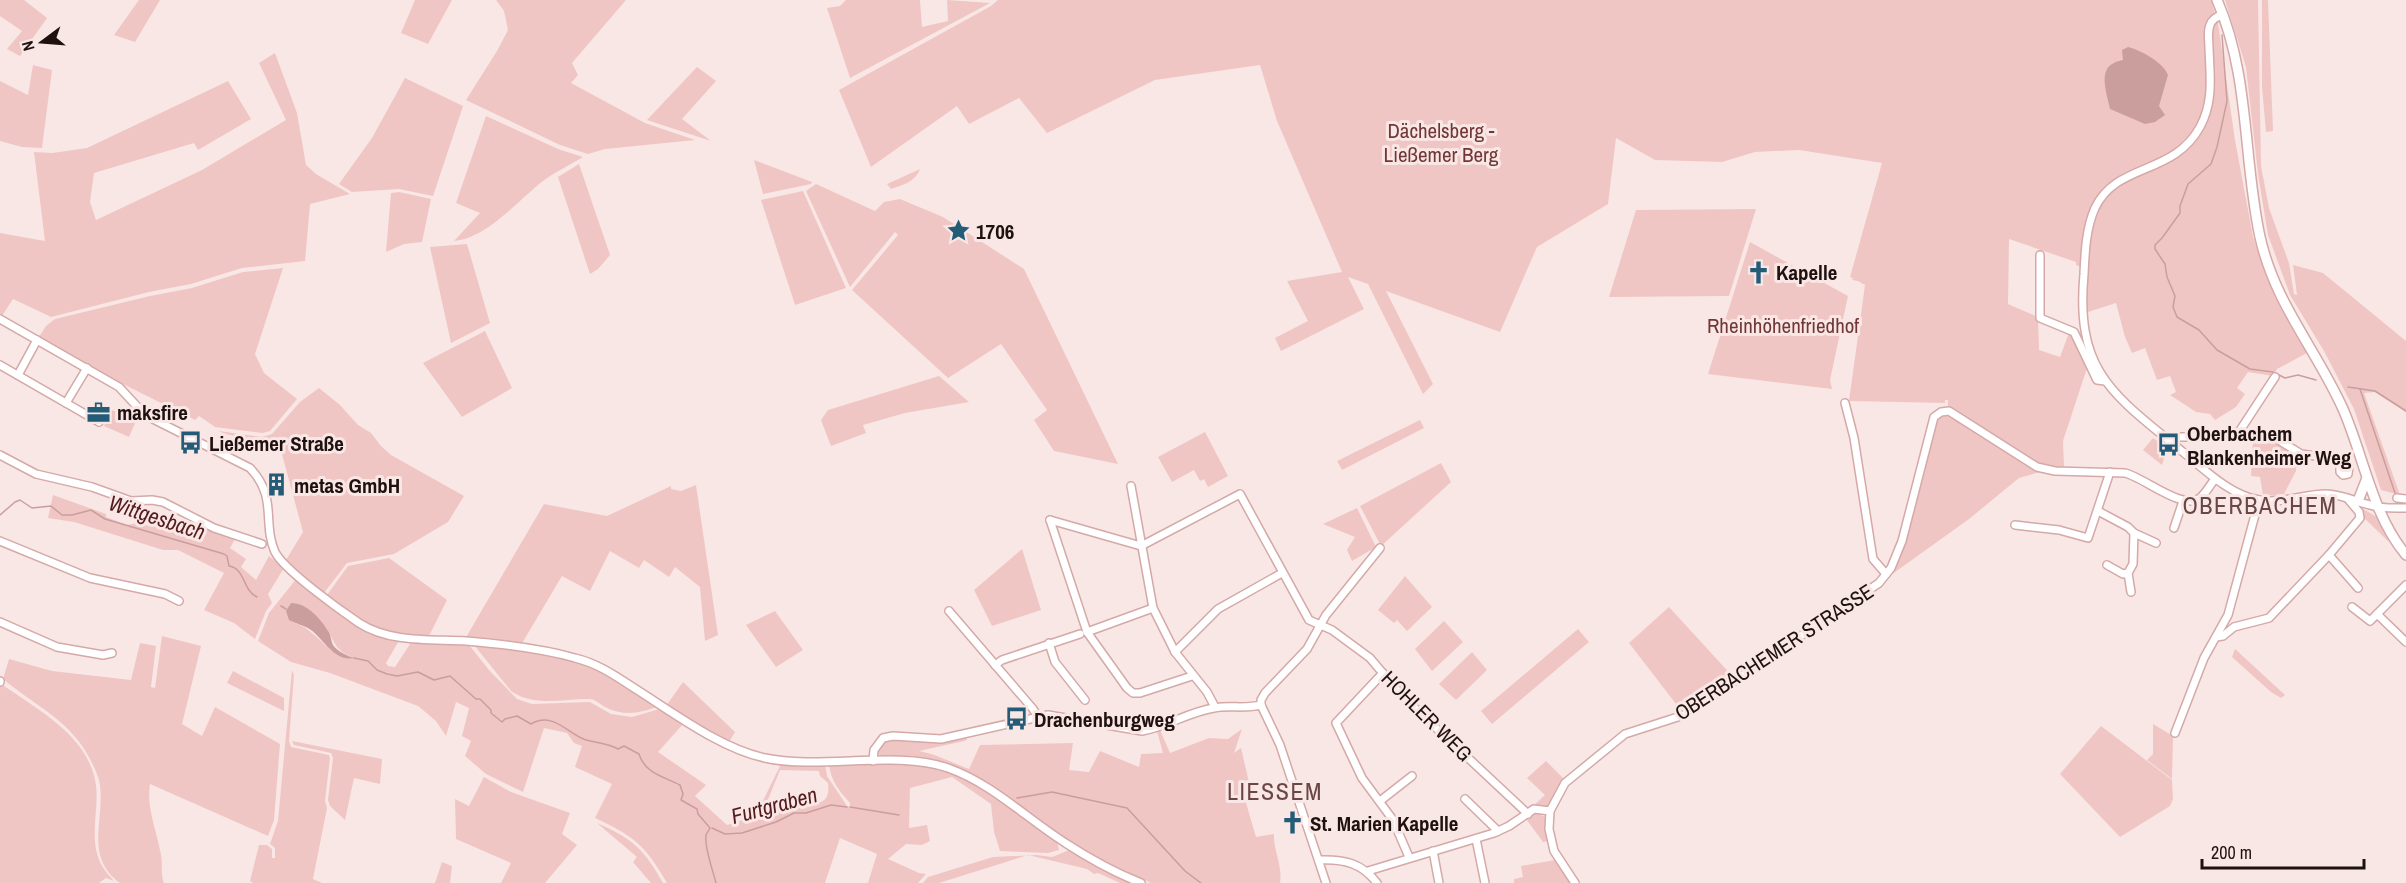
<svg xmlns="http://www.w3.org/2000/svg" width="2406" height="883" viewBox="0 0 2406 883" font-family="'Archivo Narrow',sans-serif">
<style>
.green{fill:#f0c6c4;fill-rule:evenodd}
.water{fill:#ca9e9c}
.lines{fill:none;stroke-linecap:round;stroke-linejoin:round}
.stream{stroke:#ca9e9c;stroke-width:1.5}
.minor-casing{stroke:#d4a9a7;stroke-width:10}
.major-casing{stroke:#d4a9a7;stroke-width:12}
.minor{stroke:#fff;stroke-width:7}
.major{stroke:#fff;stroke-width:9}
.labels{text-anchor:middle;dominant-baseline:central;stroke-width:6;stroke-linejoin:round;paint-order:stroke}
.park-label{font-size:21px;fill:#713736;stroke:#f9e7e6}
.poi-label{font-size:21px;font-weight:bold;fill:#201111;stroke:#f9e7e6;text-anchor:start}
.street-label{font-size:21px;fill:#201111;stroke:#f9e7e6}
.water-label{font-size:22px;font-style:italic;fill:#531b1d;stroke:#f9e7e6}
.quarter-label{font-size:24px;letter-spacing:1.5px;fill:#6a4645;stroke:#f9e7e6}
</style>
<rect width="100%" height="100%" fill="#f9e7e6"/>
<g class="green">
<path d="M0 0H24L47 18 20 56 7 49 22 31 0 16Z"/>
<path d="M139 0H160L135 42 114 35Z"/>
<path d="M415 0H452L428 44 401 33Z"/>
<path d="M496 0H626L572 63 578 75 571 83 645 123 695 140 605 149 588 154 560 145 466 100 497 51 508 30 504 11Z"/>
<path d="M846 0H920L922 27 948 21 947 0 990 3 850 78 827 8 840 6Z"/>
<path d="M998 0H2211L2218 23 2235 140 2253 237 2268 280 2307 353 2277 369 2273 376 2248 372 2237 388 2245 394 2236 407 2215 420 2210 414 2196 412 2170 395 2176 392 2170 376 2157 380 2145 348 2132 353 2125 337 2116 303 2085 313 2087 269 2076 265V262L2009 239 2008 304 2038 317 2039 350 2060 357 2070 330 2087 368 2063 441 2064 467 2056 469 2038 465 1948 408V400H1945V403L1849 401 1865 285 1858 281 1852 280 1853 278 1850 277 1882 163 1799 150 1755 152 1722 162 1655 160 1616 138 1608 204 1537 247 1500 332 1386 291 1433 384 1423 394 1368 284 1348 277 1364 309 1281 351 1275 338 1308 321 1287 281 1342 272 1277 121 1260 65 1155 80 1047 133 1019 98 969 124 957 106 871 167 839 90 991 6Z"/>
<path d="M2225 0H2258L2261 166 2269 208 2289 263 2294 294 2297 295 2293 265 2323 273 2406 341V412L2375 392 2364 393 2400 495 2381 490 2354 409 2324 351 2290 295 2268 235 2258 174 2246 67Z"/>
<path d="M2262 0H2268L2273 131 2266 132 2262 87Z"/>
<path d="M275 53 297 113 306 165 316 174 350 194 310 204 305 261 242 268 191 284 149 292 51 317 13 299 2 316H0V233L45 241 34 152 52 153 87 148 228 81 251 119 198 150 194 143 94 173 90 202 96 220 202 170 286 120 259 63Z"/>
<path d="M33 65 52 70 42 148 22 147 0 141V81L28 95Z"/>
<path d="M697 67 716 81 682 119 711 141 647 120Z"/>
<path d="M405 78 463 106 433 196 399 189 352 192 339 184 372 138Z"/>
<path d="M486 116 558 149 583 157C570 165 555 172 543 181 517 201 488 238 454 241L480 213 456 203Z"/>
<path d="M754 160 812 182 811 184 763 194Z"/>
<path d="M579 164 610 255 598 269 590 274 558 177Z"/>
<path d="M920 169C915 182 903 185 891 189L887 184Z"/>
<path d="M816 184 875 211 884 202 900 199 943 217 1024 269 1118 464 1054 451 1034 420 1047 410 1001 344 948 378 852 290 898 235 895 232 850 287 806 191Z"/>
<path d="M803 191 846 288 795 305 761 200Z"/>
<path d="M399 192 431 199 422 242 404 244 386 252 391 193Z"/>
<path d="M1756 209 1729 296 1609 297 1636 210Z"/>
<path d="M1750 242 1848 296 1830 380 1832 389 1708 374Z"/>
<path d="M467 244 490 323 451 343 430 247Z"/>
<path d="M283 268 255 354 264 373 297 399 270 431 263 433 215 427 199 416 195 420 121 383 39 337 46 326 55 319 150 296 192 288 243 272Z"/>
<path d="M485 331 512 388 462 417 423 363Z"/>
<path d="M939 376 969 402 905 413 863 425 866 433 831 446 821 420 828 410Z"/>
<path d="M319 388 340 405 358 425 371 433 381 446 391 455 464 496 448 522 394 554 347 563 324 593 286 560 303 532 280 447C269 444 224 435 219 431L262 437 272 434 300 402Z"/>
<path d="M112 410 136 421 129 437 104 426Z"/>
<path d="M1949 414 2025 464 2044 471 2019 478 1969 519 1884 580 1899 558 1936 419 1942 415Z"/>
<path d="M1420 420 1424 428 1342 470 1337 461Z"/>
<path d="M1205 432 1228 476 1208 487 1204 479 1200 481 1194 470 1172 482 1158 457Z"/>
<path d="M2153 438 2167 448 2162 465 2143 450Z"/>
<path d="M2253 438H2274L2298 454 2296 471 2283 496 2263 495 2260 477 2251 476Z"/>
<path d="M1441 463 1451 482 1381 546 1360 506Z"/>
<path d="M696 485 718 635 705 641 700 587 675 567 669 577 644 560 639 568 610 551 590 591 562 576 521 645 465 639 544 504 607 516 671 486V489L681 491Z"/>
<path d="M53 495 106 514V517L127 525 136 523 201 536 206 527 235 539 230 548 246 559 241 567 256 580 269 556 284 568 268 594 272 603 266 611 255 639 234 623 204 610 224 573 178 550H163L74 522 48 518Z"/>
<path d="M2358 506 2377 517 2389 542 2363 517Z"/>
<path d="M1357 508 1376 547 1352 561 1347 550 1355 537 1323 524Z"/>
<path d="M1022 549 1041 610 992 626 974 590Z"/>
<path d="M389 558 447 600 428 638 375 628 327 595 348 566Z"/>
<path d="M1405 576 1432 607 1407 631 1397 620 1394 623 1378 610Z"/>
<path d="M297 578 357 625 373 634 400 639 386 663 388 666 395 667 412 641 470 646 489 670 517 699 532 704 590 702 611 714 632 717 663 708 684 723 658 752 706 785 695 796 727 825 749 818 754 819 781 764 797 766 825 764 827 776 847 806 850 807V803C840 792 831 781 829 765 862 766 898 762 931 767 975 774 1021 816 1057 842L1059 850 1048 853 1000 851 994 832 991 804 952 777 910 788 909 828 927 825 930 841 922 845 906 844 888 859 919 873 926 874 918 883H868L877 854 840 838 825 883H667C645 845 634 836 595 818L612 784 575 767 582 746 574 743 567 733 544 728 523 792 486 774 465 756 471 741 462 736 469 708 456 702 446 736 436 721 418 706 330 673 291 662 258 641 269 613ZM292 622 322 624C335 637 332 650 352 657 327 658 318 629 292 622ZM780 770 819 771 820 776 828 783C831 810 812 801 796 804 788 806 780 811 773 810L767 802Z"/>
<path d="M1669 607 1734 678 1683 713 1629 643Z"/>
<path d="M775 611 803 650 776 667 746 625Z"/>
<path d="M1444 621 1463 642 1432 671 1415 649Z"/>
<path d="M1578 629 1589 642 1492 724 1481 711Z"/>
<path d="M162 636 201 646 182 724 202 736 215 707 280 744 274 820 268 836 150 784C146 808 157 831 161 855 163 864 160 874 164 883H120C82 855 107 816 99 780 97 773 93 765 90 759 71 721 34 705 3 679L9 659 52 671 131 680 140 643 156 646 151 687 155 688Z"/>
<path d="M474 645 538 652 592 666 659 706C641 713 624 717 605 707 600 704 595 699 589 699 563 699 533 707 511 691Z"/>
<path d="M2235 649 2285 695 2281 698 2271 692 2232 657Z"/>
<path d="M1472 652 1487 670 1456 700 1439 684Z"/>
<path d="M292 670 294 675 289 741 291 747 329 755 330 758 325 801 327 808 313 879 322 883H253L250 881 259 845H267L272 849V858H275V848L270 844 278 821Z"/>
<path d="M233 671 284 698V711L227 683Z"/>
<path d="M683 682 735 732 729 742 709 733 666 706Z"/>
<path d="M0 683C36 709 89 735 96 785 99 811 89 837 100 862 103 869 109 875 114 881L106 878 99 883H0Z"/>
<path d="M2153 724 2173 736 2172 779 2147 760 2153 754Z"/>
<path d="M2101 726 2172 780 2173 799 2170 806 2120 837 2060 774Z"/>
<path d="M1242 729 1234 753 1241 748 1252 795 1244 796 1256 837 1274 834C1273 850 1283 866 1280 883H1151L1088 854 973 775 961 770 882 757 877 753 880 744 893 739 918 741 966 737 967 740 964 741 919 751C939 755 950 762 969 769L980 745 1073 743 1069 770 1089 772 1100 751 1139 767 1141 754 1163 753 1157 731 1160 730 1170 753 1209 738 1228 739Z"/>
<path d="M292 741 382 759 380 784 354 778 345 820 330 806 328 800 333 758 331 753 294 745Z"/>
<path d="M1546 761 1564 779 1548 806 1532 807 1545 795 1527 778Z"/>
<path d="M484 777 511 792 570 813 562 834 577 845 545 883H501L511 863 456 839 455 799 469 806Z"/>
<path d="M1535 813 1546 817 1548 841 1543 842 1526 819Z"/>
<path d="M597 823C633 839 644 849 663 883H651L633 862 637 857Z"/>
<path d="M1069 850 1102 869 1136 883H1120L1098 873 1094 874 1087 869 1028 855 939 883H923L928 877 993 857 1037 855 1052 857Z"/>
<path d="M1555 860 1570 883H1514V879L1523 877 1521 866Z"/>
<path d="M442 862 452 866 450 883H435Z"/>
</g>
<g class="water">
<path d="M2128 47C2141 50 2164 63 2168 75L2159 106 2165 115 2155 122 2145 124 2110 109C2108 97 2097 70 2114 63 2117 61 2120 61 2123 60L2122 50Z"/>
<path d="M291 603C307 603 320 618 328 631 331 635 331 641 333 645 337 651 347 656 354 658 335 662 324 640 311 630 304 625 296 624 289 620L286 611Z"/>
</g>
<g class="lines">
<g class="stream">
<path d="M2222 35 2227 101 2217 147 2211 164 2188 184 2180 206V213L2162 238 2155 245V249L2165 264 2167 277 2175 296 2173 307 2177 317 2199 330 2217 350 2250 369 2273 372 2285 378 2298 375 2316 380"/>
<path d="M2348 387 2375 391 2406 411"/>
<path d="M2360 389 2395 493"/>
<path d="M0 515 15 502 20 500 32 508 51 506 62 515H72L91 510 105 519 224 554 227 556 229 566C246 569 242 590 257 597"/>
<path d="M281 606 286 609"/>
<path d="M354 658 368 661 377 670 387 674 397 676 418 672 434 680 450 676 476 699H480L491 710V713L502 722 505 719 517 716 531 724C553 711 568 734 586 740 597 743 607 743 618 749L624 746 639 754C645 774 665 777 680 785L683 794 681 800 697 809 698 814 710 828C709 831 706 833 706 836 704 846 713 871 716 883"/>
<path d="M1017 798 1052 792 1127 808 1185 871 1201 883"/>
<path d="M850 807 899 815"/>
<path d="M712 828 725 834 742 833 776 822 794 813H806L831 805 847 807"/>
</g>
<defs>
<g id="minor">
<path d="M2223 14C2217 17 2212 19 2210 25 2207 32 2209 40 2209 48 2210 76 2214 101 2200 127 2173 176 2117 162 2095 208 2086 228 2085 252 2084 274 2075 373 2114 395 2183 452 2205 470 2230 495 2259 500 2282 504 2304 494 2326 494 2342 494 2356 502 2370 505 2382 509 2394 508 2406 508"/>
<path d="M2040 255V318L2074 332 2097 380 2105 381"/>
<path d="M0 319 119 387 145 415 250 468C278 497 262 523 275 552 284 570 340 610 359 623 390 643 431 639 466 641 502 644 540 648 575 658 596 663 613 674 631 686 671 711 719 748 765 758 821 770 895 750 948 768 993 784 1027 819 1067 844 1090 859 1116 873 1141 883"/>
<path d="M0 365 99 422"/>
<path d="M18 375 37 340"/>
<path d="M66 403 87 368"/>
<path d="M1845 403 1854 438 1873 559 1886 574"/>
<path d="M2237 435 2275 377"/>
<path d="M2169 441 2178 437H2274L2301 454 2338 459 2349 466 2348 474 2343 475 2340 472V460"/>
<path d="M0 455 36 474 92 487 131 501 152 500 163 502 214 528 262 544"/>
<path d="M1131 486 1153 608 1175 652 1207 692 1215 707"/>
<path d="M2397 498 2406 499"/>
<path d="M2098 511 2128 527 2134 533 2156 543"/>
<path d="M1050 520 1141 546 1240 494 1309 620 1332 630 1370 658 1403 697 1528 814"/>
<path d="M1050 520 1087 632 1127 688 1133 693H1140L1192 676"/>
<path d="M2015 525 2059 530 2088 538 2110 472"/>
<path d="M2174 528 2183 501"/>
<path d="M0 541 90 578 165 594 179 601"/>
<path d="M2329 555 2358 588"/>
<path d="M2107 565 2123 574 2128 573"/>
<path d="M2406 585 2377 614 2406 642"/>
<path d="M2131 592 2128 573 2133 564 2134 533"/>
<path d="M2352 607 2370 621 2377 614"/>
<path d="M949 611 1033 709 1038 717"/>
<path d="M0 622 57 647 103 655 112 653"/>
<path d="M1087 632 1153 608"/>
<path d="M2216 637 2223 636 2234 627 2269 618 2329 555 2360 518 2359 512 2348 499"/>
<path d="M1049 643 1055 662 1085 700"/>
<path d="M1175 652 1218 609 1282 573"/>
<path d="M995 665 1002 660 1080 634"/>
<path d="M1383 673 1336 723 1362 778 1393 820 1409 857"/>
<path d="M0 681V682"/>
<path d="M1261 705V700L1265 693 1307 649 1326 615 1380 548"/>
<path d="M1261 705 1280 745 1326 883"/>
<path d="M2175 733 2204 658 2228 615 2259 500"/>
<path d="M873 761 874 750 883 738 893 736 941 739 1048 715 1142 731C1167 727 1188 712 1214 708 1229 705 1245 709 1261 705"/>
<path d="M1465 799 1498 831"/>
<path d="M1380 801 1412 776"/>
<path d="M1476 839 1485 883"/>
<path d="M1433 851 1439 883"/>
<path d="M1319 860C1344 859 1362 863 1377 883"/>
<path d="M1368 871 1494 833 1509 826 1534 809 1550 811"/>
<path d="M1575 883 1554 851 1549 829 1550 811 1565 783 1625 734 1684 715 1879 583 1891 568 1902 541 1934 417 1941 412 1949 411 2037 467 2055 471 2125 473C2145 478 2183 511 2200 498 2206 493 2210 485 2215 479"/>
</g>
<g id="major">
<path d="M2217 0C2250 75 2243 159 2260 237 2275 304 2316 349 2343 409 2364 457 2372 514 2406 555"/>
<path d="M2358 501 2367 478"/>
</g>
</defs>
<use href="#minor" class="minor-casing"/>
<use href="#major" class="major-casing"/>
<use href="#minor" class="minor"/>
<use href="#major" class="major"/>
</g>
<defs>
<symbol id="sight-bare" viewBox="-9 -9 18 18"><path d="M0-6L1.8-2.2L6-1.7L2.9 1.2L3.7 5.4L0 3.3L-3.7 5.4L-2.9 1.2L-6-1.7L-1.8-2.2Z" fill="#245c77" stroke="#f9e7e6" stroke-width="2.5" paint-order="stroke"/></symbol>
<symbol id="church-bare" viewBox="-9 -9 18 18"><path d="M-1.2-6h2.4v3.5h3.3v2.4h-3.3V6h-2.4V-.1h-3.3v-2.4h3.3Z" fill="#245c77" stroke="#f9e7e6" stroke-width="2.5" paint-order="stroke"/></symbol>
<symbol id="office-bare" viewBox="-9 -9 18 18"><path d="M-6-3h4V-5.5h4V-3h4V5H-6ZM-1-4.5V-3h2v-1.5ZM-6 0V1H6V0Z" fill="#245c77" stroke="#f9e7e6" stroke-width="2.5" paint-order="stroke"/></symbol>
<symbol id="bus-bare" viewBox="-9 -9 18 18"><path d="M-5-6H5V4H4V6H2V4H-2V6H-4V4H-5ZM-3.5-4V0h7V-4ZM-3.5 1.2v1.5H-2V1.2ZM2 1.2v1.5H3.5V1.2Z" fill="#245c77" stroke="#f9e7e6" stroke-width="2.5" paint-order="stroke"/></symbol>
<symbol id="building-bare" viewBox="-9 -9 18 18"><path d="M-4-6H4V6H1V3H-1V6H-4ZM-2.5-4.3h1.7v1.8h-1.7ZM.8-4.3h1.7v1.8H.8ZM-2.5-1h1.7V.8h-1.7ZM.8-1h1.7V.8H.8Z" fill="#245c77" stroke="#f9e7e6" stroke-width="2.5" paint-order="stroke"/></symbol>
</defs>
<g fill-rule="evenodd">
<use href="#sight-bare" x="942" y="214" width="33" height="33"/>
<use href="#church-bare" x="1742" y="256" width="33" height="33"/>
<use href="#office-bare" x="82" y="396" width="33" height="33"/>
<use href="#bus-bare" x="174" y="426" width="33" height="33"/>
<use href="#bus-bare" x="2152" y="428" width="33" height="33"/>
<use href="#building-bare" x="260" y="468" width="33" height="33"/>
<use href="#bus-bare" x="1000" y="702" width="33" height="33"/>
<use href="#church-bare" x="1276" y="806" width="33" height="33"/>
</g>
<g class="labels">
<g class="park-label">
<text x="1441" y="130">Dächelsberg -<tspan x="1441" dy="24">Ließemer Berg</tspan></text>
<text x="1783" y="325">Rheinhöhenfriedhof</text>
</g>
<g class="poi-label">
<text x="976" y="231">1706</text>
<text x="1776" y="272">Kapelle</text>
<text x="117" y="412">maksfire</text>
<text x="2187" y="433">Oberbachem<tspan x="2187" dy="24">Blankenheimer Weg</tspan></text>
<text x="209" y="443">Ließemer Straße</text>
<text x="294" y="485">metas GmbH</text>
<text x="1034" y="719">Drachenburgweg</text>
<text x="1310" y="823">St. Marien Kapelle</text>
</g>
<g class="street-label">
<text transform="translate(1774 652) rotate(-33)">OBERBACHEMER STRASSE</text>
<text transform="translate(1427 716) rotate(45)">HOHLER WEG</text>
</g>
<g class="water-label">
<text transform="translate(157 517) rotate(18)">Wittgesbach</text>
<text transform="translate(774 805) rotate(-15)">Furtgraben</text>
</g>
<g class="quarter-label">
<text x="2260" y="505">OBERBACHEM</text>
<text x="1275" y="791">LIESSEM</text>
</g>
</g>
<g transform="translate(42 42) rotate(254)" stroke="#f9e7e6" stroke-width="4.5" paint-order="stroke">
<path d="M0-4.5L10 22L0 15L-10 22Z" fill="#201111"/>
<text y="-9" font-size="16" font-weight="bold" text-anchor="middle" fill="#201111">N</text>
</g>
<path d="M2202 859v9h162v-9" fill="none" stroke="#201111" stroke-width="3"/>
<text x="2211" y="859" font-size="18" fill="#201111" stroke="#f9e7e6" stroke-width="4.5" paint-order="stroke">200 m</text>
</svg>
